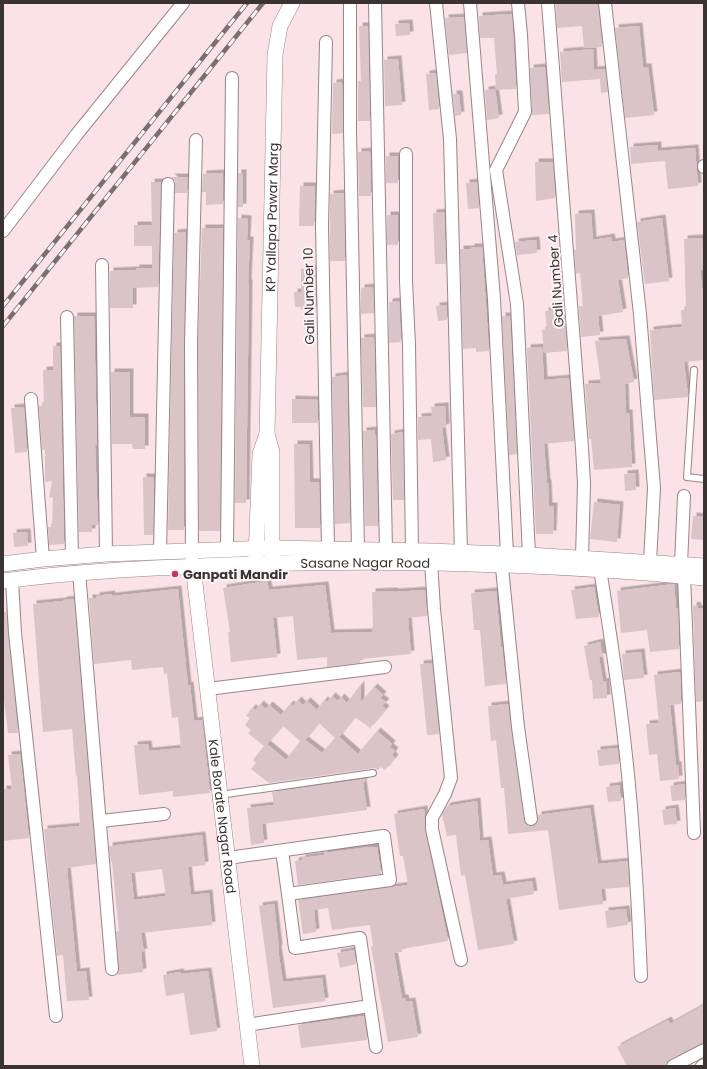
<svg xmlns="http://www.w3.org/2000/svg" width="707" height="1069" viewBox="0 0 707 1069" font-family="Poppins,sans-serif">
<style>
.building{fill:#dac4c7;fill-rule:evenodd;filter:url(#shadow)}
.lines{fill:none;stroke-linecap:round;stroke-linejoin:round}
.service-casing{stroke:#998588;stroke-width:8}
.minor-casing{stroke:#998588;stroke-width:14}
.tertiary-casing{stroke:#998588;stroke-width:16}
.service{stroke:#fff;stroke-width:6}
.minor{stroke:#fff;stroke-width:12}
.tertiary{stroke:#fff;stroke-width:15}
.rail-casing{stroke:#7c6e70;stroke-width:4.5}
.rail{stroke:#fdf4f5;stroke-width:3;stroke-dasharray:9;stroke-linecap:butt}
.poi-dot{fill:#c53660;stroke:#fdf4f5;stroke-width:1.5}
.labels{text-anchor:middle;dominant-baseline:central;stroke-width:4;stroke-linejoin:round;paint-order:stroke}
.street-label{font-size:13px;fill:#3b3233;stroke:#fdf4f5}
.poi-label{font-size:13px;font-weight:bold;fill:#3b3233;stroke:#fdf4f5;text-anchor:start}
</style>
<defs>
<filter id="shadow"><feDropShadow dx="3.5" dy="-3.5" stdDeviation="0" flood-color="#0004"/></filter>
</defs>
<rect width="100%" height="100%" fill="#fae2e6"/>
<g class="building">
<path d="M556 3H598L602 47 584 48 582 26 557 28Z"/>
<path d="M512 14 516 89 496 90 495 74H497L494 38H480L479 16Z"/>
<path d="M464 17 467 53 449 55 445 18Z"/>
<path d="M409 23 410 35 396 36 395 24Z"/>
<path d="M359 26H368L370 121H358V81H361Z"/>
<path d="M639 26 643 67H648L654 115 625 118 615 28Z"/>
<path d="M593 49 594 70 605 69 608 92 601 93 600 79 562 82 560 52Z"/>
<path d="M398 59 402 105 385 106 384 60Z"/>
<path d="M545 67 549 114 532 115 530 68Z"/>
<path d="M436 73 439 109 429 110 426 74Z"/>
<path d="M342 82 343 133 332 134 333 83Z"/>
<path d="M495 89 499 118 487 120 485 90Z"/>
<path d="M453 94H459L461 115 455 116Z"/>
<path d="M658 145V151L695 148 698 186 668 189 665 161 631 164 630 147Z"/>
<path d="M370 151 371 196H359L358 152Z"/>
<rect x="386" y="156" width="12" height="27"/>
<path d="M535 162H553L555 198 536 201Z"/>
<path d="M223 173V204L206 205V192H202L203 174Z"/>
<rect x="238" y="173" width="5" height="34"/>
<path d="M171 177H188L187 193H175V181Z"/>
<path d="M151 182H161L158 287 133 288V308H110V271L136 270V268H152V246H134V225H152Z"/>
<path d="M477 182 479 208 468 209 466 183Z"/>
<path d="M300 186H315L314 226H299Z"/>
<path d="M344 193 345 261H330V194Z"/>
<path d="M444 212 446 264H435L433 213Z"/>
<path d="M591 213 593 240 611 237 612 242 624 240 628 278 618 280 623 312 598 316 600 335 581 337 579 306H583L580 273 576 274 574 250H576L575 214Z"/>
<rect x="387" y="215" width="11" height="30"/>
<path d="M238 218 248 219 247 240H250L248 283H249L246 503H235Z"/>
<path d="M662 218 669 281 645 284 637 222Z"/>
<path d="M202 228H223L220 531H200L199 529 198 343Z"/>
<path d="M186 232 184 343V530H168L174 233Z"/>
<path d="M702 238 703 270H700L704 305V360L684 362 687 388H688V397L654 400 650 330 682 327 681 310H686L684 239Z"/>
<path d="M536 240 537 253 517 255 515 242Z"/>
<path d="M471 247H482L489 351 476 352V348L463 349 460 249H471Z"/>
<path d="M315 268 316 309 301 310V307H295L294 292H301V269Z"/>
<path d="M373 287 374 313 361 314V288Z"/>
<path d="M399 301 401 342 389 343V302Z"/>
<path d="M447 305V320L438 321 436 306Z"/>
<path d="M564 309 567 351 544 353 542 330 547 329 545 311Z"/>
<path d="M74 316H94L97 445H95L98 525H92V532H79Z"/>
<path d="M502 316H510L517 454 509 455Z"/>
<path d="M374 337 376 407H363L361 338Z"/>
<path d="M626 339 634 382 625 384 626 413H629L632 467 594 470 591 439H589L585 384 601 383 595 341Z"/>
<path d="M53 346H60L64 544 49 545 48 527H52L53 498 49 497 52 481 45 482V450H42L39 406 44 405 43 370H53Z"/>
<path d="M542 347 544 380 569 378 574 441 544 444 547 483H548L549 506H554L553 534H536L527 348Z"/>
<path d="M111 372H130V417H145V449H133L132 444H112Z"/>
<path d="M347 375 350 523 335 524 332 377Z"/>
<path d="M292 399 318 400V423H292Z"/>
<path d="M445 406 446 427 442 428 446 460 433 462 431 439 418 440V417L432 416 431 407Z"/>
<path d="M24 407 27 452 15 453 11 408Z"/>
<path d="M375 430V435H376L378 526H365L363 431Z"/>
<path d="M403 432 404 500H393L391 434Z"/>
<path d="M294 444H309L310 482H319L320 528H295Z"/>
<path d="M635 473 636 490 625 491 624 474Z"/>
<path d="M143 477H154L153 535H144Z"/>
<path d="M594 502 620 505 617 542 590 539Z"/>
<path d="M693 516 704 517V540L691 539Z"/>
<path d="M27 532 28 546 14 547 13 533Z"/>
<path d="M267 581 269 590 325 585 331 633 372 632V627H373L372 592 394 591 395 592 425 590 427 616 408 618 411 654 360 659V663L327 667V657L297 660 293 616 273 618 277 657 231 662 228 632H230L223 588Z"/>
<path d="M674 584 676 608H678L679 649 650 652 647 630 621 633 617 591Z"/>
<path d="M594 587 599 617 576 619 571 590Z"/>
<path d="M178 589 188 686 190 685 194 721 202 720 210 793 173 797V791L139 795 134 745 148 744 149 751 181 748 178 717 172 718 167 674H164L163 667 132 670 131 660 94 664 89 598H96V596L111 594 112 596Z"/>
<path d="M496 591 501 647H502L506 684 485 686 480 630H474L471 593Z"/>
<path d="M74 599 96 864 67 868 77 972 86 971 89 1000 67 1001 63 955 57 956 44 829 79 826V824H80L77 775 76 776 72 729 43 732 33 604 63 601V600Z"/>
<path d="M697 605 698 609 704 608V701L696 702 693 606Z"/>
<path d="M3 612H6L18 733H8L3 691Z"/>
<path d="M600 642 603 657H599L603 682 606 681 607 698 593 699 592 680H590L584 646Z"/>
<path d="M641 652 644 678 624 680 622 654Z"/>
<path d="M432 663 439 734 427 735 420 664Z"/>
<path d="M680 672 681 704 670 705 676 765H678L679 779 660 781 657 754 649 755 646 724 659 723 654 675Z"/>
<path d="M361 684V702L374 687 383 695 380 698 386 702 382 706 386 709 370 728 355 717 339 737 358 754 377 731 392 744 390 747 395 751 392 755 395 758 385 770 381 767 378 770 375 768 269 783 251 769 256 763 253 760 264 746 248 733 251 730 245 725 250 718 246 716 252 708 256 710 260 704 266 709 269 705 281 715 290 704 293 706 298 700 303 705 307 701 317 710 324 700 327 702 332 696 338 701 341 697 347 703ZM319 723 335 738 322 753 305 740ZM283 726 300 741 286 760 267 744Z"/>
<path d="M508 704 525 823 529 826 535 825 538 821V815L590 808 598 864 628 861 629 887 601 889 603 904 559 910 548 830 508 834 504 788H501L496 740 491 741 488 706Z"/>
<path d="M618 748 619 764 599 766 597 750Z"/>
<path d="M20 754 29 838 3 841V789H12L8 755Z"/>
<path d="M366 779 363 783 367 810 262 824 264 843 251 845 247 808 274 805 272 792Z"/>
<path d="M685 784V800L672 801 670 786Z"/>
<path d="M619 785 621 801 608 802 606 787Z"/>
<path d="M477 801 480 841 488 840 493 876 501 875 503 885 532 881 534 894 506 899 514 944 478 950 465 875 461 876 456 835 447 836 442 814 447 806Z"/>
<path d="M675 808 677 824 664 825 662 810Z"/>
<path d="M424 809 425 830 448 941 402 949V952L394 953 402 998H405L406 1002 412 1001 418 1037 388 1042 371 947 373 946 370 925 332 930 328 908 314 910 316 932 303 934 298 900 408 885 403 856H400L394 814Z"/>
<path d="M202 835 205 865 188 867 191 895 209 893 212 925 141 933 144 952H141L143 972 117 975 119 968 116 932 119 931 112 862H111L109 846ZM162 869 166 896 134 900 131 873Z"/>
<path d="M370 847H377L381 874 298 885 295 861 302 860V858L324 855V853Z"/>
<path d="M274 904 279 948 278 949 283 982 322 978 325 1001 273 1008 259 906Z"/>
<path d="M626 909 628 925 607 928 605 911Z"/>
<path d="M354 950 356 964 340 968 337 953Z"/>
<path d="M208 971 217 1031 190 1035 184 993 166 996 163 975 180 972 181 974Z"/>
<path d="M704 1005V1043L670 1059 664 1066H627L617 1047 668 1020 670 1024Z"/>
<path d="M364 1016 367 1040 301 1048 298 1025Z"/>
</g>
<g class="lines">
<defs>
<g id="service">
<path d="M694 370 687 477 704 479"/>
<path d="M220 795 373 773"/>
</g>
<g id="minor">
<path d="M350 3V130L358 550"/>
<path d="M375 3 386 550"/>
<path d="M436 3 450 139 461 552"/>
<path d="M470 3 494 299 507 554"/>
<path d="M518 3 521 35 525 112 496 170 517 304 529 555"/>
<path d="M548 3 582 448 584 484 582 558"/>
<path d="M605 3 640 314 654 488 650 562"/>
<path d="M326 42 322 226 328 548"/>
<path d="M406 154V281L409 345 412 551"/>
<path d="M704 166V167"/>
<path d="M3 231 77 134 183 3"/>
<path d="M102 265 106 554"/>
<path d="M67 317 72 557"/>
<path d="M31 399 43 559"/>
<path d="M227 549 232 78"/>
<path d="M160 552 168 184"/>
<path d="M501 558 518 727 531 819"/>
<path d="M192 559 191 343 196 140"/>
<path d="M431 562 434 609 451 778 445 794 432 818V829L461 960"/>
<path d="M681 564 684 496"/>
<path d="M600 569C614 657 627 745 633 834 637 881 639 929 641 976"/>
<path d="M79 572 112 969"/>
<path d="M684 576 694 833"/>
<path d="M12 580 15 633 56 1016"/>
<path d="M208 689 385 667"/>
<path d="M101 821 164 814"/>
<path d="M228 858 384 836 390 880 288 894 282 851"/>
<path d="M288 894 295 948 360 938 376 1047"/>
<path d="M247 1025 370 1006"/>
<path d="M673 1066 704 1050"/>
<path d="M702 1066 704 1065"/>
</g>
<g id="tertiary">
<path d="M267 434 272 452V558"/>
<path id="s1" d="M256 557 260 454 267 434 275 55 280 26 292 3"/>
<path d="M3 564 43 559 106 554 272 548 430 551 529 555 704 566"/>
<path id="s2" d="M193 566 252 1066"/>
<path id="s3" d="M3 581C76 571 151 568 225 565 385 559 544 563 704 578"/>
</g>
</defs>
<use href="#service" class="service-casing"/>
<use href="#minor" class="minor-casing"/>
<use href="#tertiary" class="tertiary-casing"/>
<use href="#service" class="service"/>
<use href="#minor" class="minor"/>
<use href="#tertiary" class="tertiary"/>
<defs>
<g id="rail">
<path d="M3 306 247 3"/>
<path d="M3 326 263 3"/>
</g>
</defs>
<use href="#rail" class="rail-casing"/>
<use href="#rail" class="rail"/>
</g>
<circle class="poi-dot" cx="175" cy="574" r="4"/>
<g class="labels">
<g class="street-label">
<text stroke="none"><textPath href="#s1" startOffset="341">KP Yallapa Pawar Marg</textPath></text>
<text transform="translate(556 281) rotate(-94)">Gali Number 4</text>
<text transform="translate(309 296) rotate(-91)">Gali Number 10</text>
<text stroke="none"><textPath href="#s3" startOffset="363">Sasane Nagar Road</textPath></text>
<text stroke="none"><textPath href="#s2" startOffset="252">Kale Borate Nagar Road</textPath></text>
</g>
<g class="poi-label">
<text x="183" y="574">Ganpati Mandir</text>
</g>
</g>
<rect width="707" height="1069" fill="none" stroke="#3b3233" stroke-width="8"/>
</svg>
